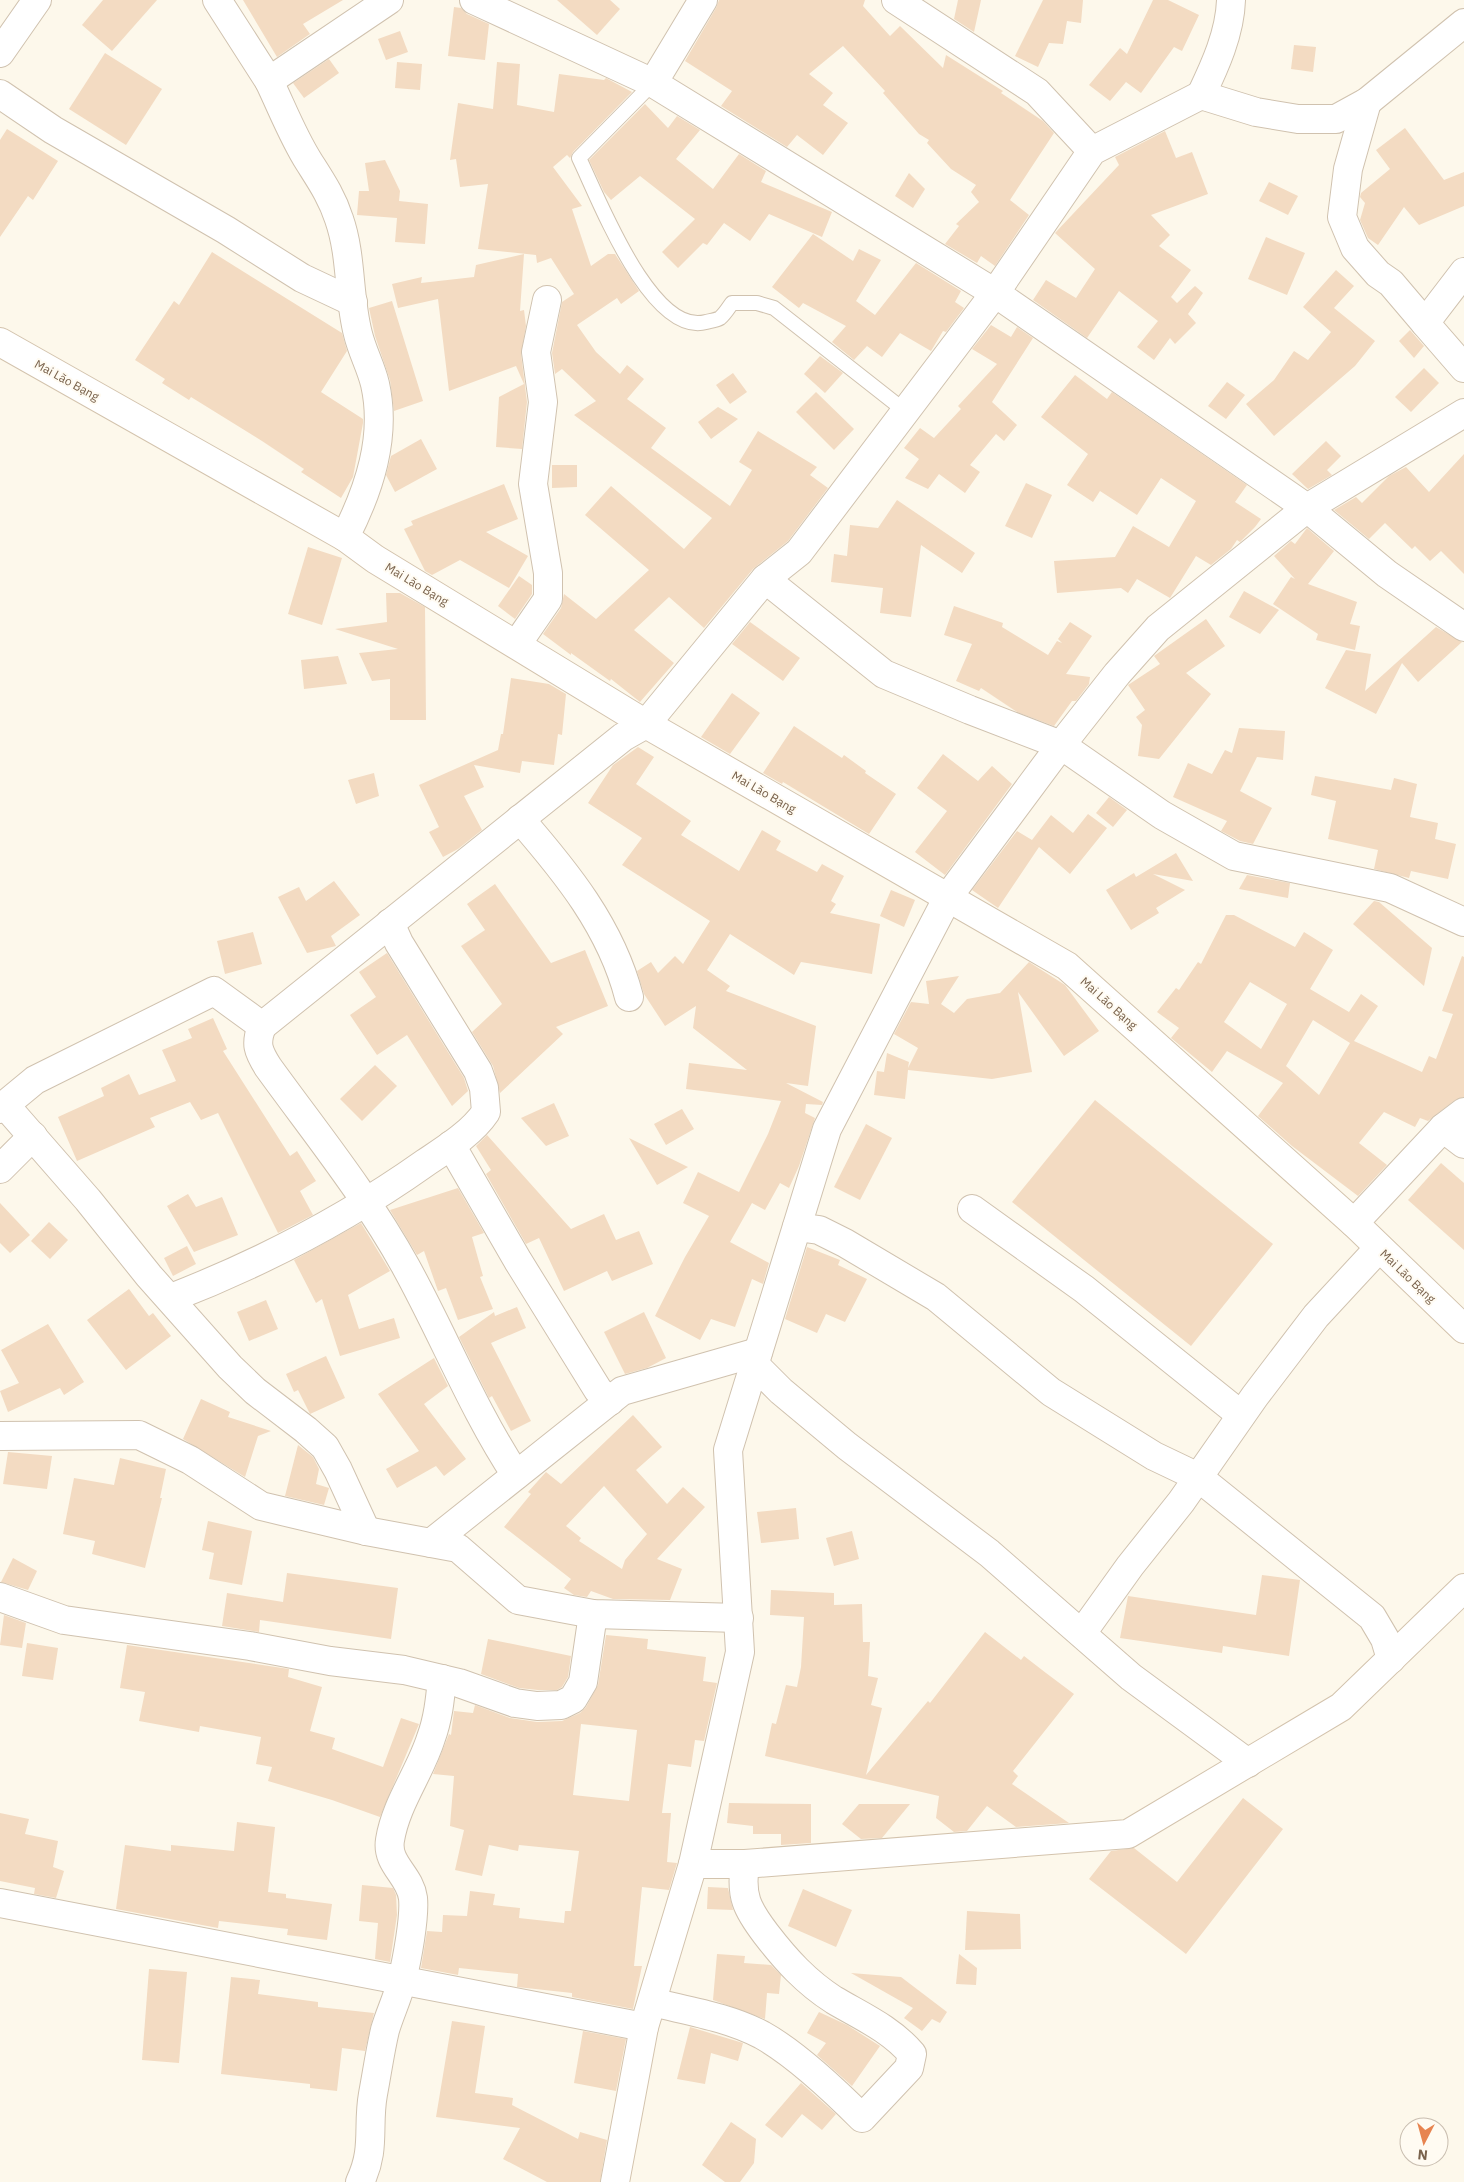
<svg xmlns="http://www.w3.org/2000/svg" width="1464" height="2182" viewBox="0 0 1464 2182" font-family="'IBM Plex Sans',sans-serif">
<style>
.building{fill:#f3dbc2;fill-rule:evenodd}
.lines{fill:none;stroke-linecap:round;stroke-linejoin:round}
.lane-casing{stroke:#d0c2af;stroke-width:16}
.street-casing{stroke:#d0c2af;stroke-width:30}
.secondary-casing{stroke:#d3c3ad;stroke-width:30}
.lane{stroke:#fff;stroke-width:14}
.street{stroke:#fff;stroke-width:28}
.secondary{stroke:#fff;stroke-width:28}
.labels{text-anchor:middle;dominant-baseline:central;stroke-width:4;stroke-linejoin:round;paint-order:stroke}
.street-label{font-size:12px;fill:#79624c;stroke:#fffbf2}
</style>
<rect width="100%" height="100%" fill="#fdf8eb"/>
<g class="building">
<path d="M103 0H157L112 51 82 25Z"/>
<path d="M243 0H343L303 24 310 34 277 57Z"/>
<path d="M557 0H610L620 9 597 35Z"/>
<path d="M719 0H865L863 6 890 36 900 26 943 68 946 55 1003 91 1001 93 1043 121 1054 133 1010 200 1029 215 995 266 981 256 977 263 945 244 959 226 956 224 979 202 971 192 976 185 951 169 927 143 929 140 919 134 883 93 885 91 843 46 809 74 833 93 823 105 848 123 823 155 797 135 787 147 721 106 732 91 685 61 716 8Z"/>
<path d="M958 0H981L974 32 954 19Z"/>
<path d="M1043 0H1083L1081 23 1067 21 1063 44 1049 43 1038 67 1015 56Z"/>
<path d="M1153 0H1168L1199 15 1182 51 1174 47 1141 93 1126 82 1110 101 1089 85 1120 48 1127 54Z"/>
<path d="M454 7 461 8 467 14 489 24 485 60 448 56Z"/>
<path d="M400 31 408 52 386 60 378 39Z"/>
<path d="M1294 45 1316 47 1313 72 1291 69Z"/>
<path d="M105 53 162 89 126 145 69 109Z"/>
<path d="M329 59 339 73 304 98 293 83Z"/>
<path d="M397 62 422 64 420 90 395 88Z"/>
<path d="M497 62 520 64 517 105 554 112 559 74 604 80 606 78 632 92 573 152 570 158 567 155 553 167 582 206 572 209 591 266 608 254H615L639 291 621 304 617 298 577 325 596 352 620 374 627 365 644 379 627 399 666 428 651 448 730 506 752 470 739 462 758 431 817 467 810 475 828 488 788 541 753 569 704 628 669 597 634 630 674 663 640 702 611 679 610 681 571 653V655L543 634 561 608 564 594 596 619 649 570 585 515 611 486 684 549 712 518 574 415 596 401 562 369 555 374 552 353 562 302 574 294 551 258 537 263 536 255 478 249 488 184 460 187 456 159 450 160 458 103 493 109Z"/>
<path d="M645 104 668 128 677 116 700 130 676 159 713 189 739 154 766 171 761 182 832 212 822 237 769 214 750 241 724 223 707 245 703 243 678 268 662 252 695 219 640 176 611 200 604 192 589 160Z"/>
<path d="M1405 128 1444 180 1464 172V206L1419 225 1404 207 1378 245 1368 238 1360 220 1365 203 1360 197 1361 193 1390 169 1376 150Z"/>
<path d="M7 129 58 161 33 200 28 196 0 237V140Z"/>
<path d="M1165 131 1176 158 1192 152 1208 194 1151 215 1170 235 1159 246 1191 270 1171 297 1177 303 1195 286 1203 293 1188 314 1196 323 1175 344 1170 338 1154 360 1137 347 1158 321 1119 291 1087 338 1033 300 1046 280 1076 298 1095 269 1055 233 1119 165 1115 157Z"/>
<path d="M385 160 400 191 399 201 428 204 425 244 395 242 397 218 357 215 359 191H369L365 163Z"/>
<path d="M909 173 925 189 913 208 895 196Z"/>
<path d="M1269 182 1298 196 1288 215 1259 201Z"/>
<path d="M813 234 853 261 859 249 881 260 856 301 875 315 916 263 961 291 955 302 964 308 946 332 943 331 931 351 900 333 882 357 867 346 854 360 832 342 846 326 803 303 799 308 772 287Z"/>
<path d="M1266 237 1305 253 1287 295 1248 279Z"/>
<path d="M212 252 342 333 347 351 321 392 363 419V423L353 477 341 498 301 472 304 469 262 441 191 397 189 400 162 383 165 379 135 360 174 301 179 305Z"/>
<path d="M524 254 520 311 524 310 526 326 521 354 527 402 522 449 496 447 499 397 524 384 516 366 449 391 438 299 398 308 392 284 422 277 421 283 474 277 476 265Z"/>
<path d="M1336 270 1354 286 1334 308 1375 341 1355 366 1274 436 1246 404 1274 380 1294 351 1308 360 1331 332 1303 307Z"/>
<path d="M392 301 423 401 394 411 390 380 375 336 369 308Z"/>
<path d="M991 325 1011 337 1017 327 1033 338 992 402 1017 425 1004 441 996 434 970 465 980 472 965 493 939 474 928 489 905 478 919 459 904 448 920 428 934 438 961 409 958 406 997 364 972 349Z"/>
<path d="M1410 330 1424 346 1414 358 1399 341Z"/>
<path d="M820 356 843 373 825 393 804 374Z"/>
<path d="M1424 368 1439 383 1411 412 1395 397Z"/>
<path d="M733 373 747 392 730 404 716 385Z"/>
<path d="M1075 375 1107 399 1112 392 1247 485 1235 502 1261 519 1255 527 1240 542 1237 540 1231 549 1211 565 1196 556 1170 598 1137 579 1128 593 1121 588 1057 593 1054 561 1115 557 1133 526 1169 547 1196 501 1161 478 1137 515 1100 491 1093 502 1067 485 1088 454 1041 417Z"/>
<path d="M1227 382 1245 395 1226 419 1208 406Z"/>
<path d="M816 392 854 429 834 450 796 412Z"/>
<path d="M718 407 738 419 711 439 698 422Z"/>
<path d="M421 439 437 469 395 492 386 475 391 456Z"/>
<path d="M1326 441 1341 456 1327 470 1332 475 1308 489 1292 474Z"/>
<path d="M1464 454V574L1441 551 1430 561 1415 546 1412 549 1385 523 1369 539 1334 510 1356 497 1362 503 1389 476 1406 467 1429 492Z"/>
<path d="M552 465H577V487L552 488Z"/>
<path d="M1026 483 1052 495 1032 538 1005 526Z"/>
<path d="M504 484 518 519 486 532 528 556 509 588 460 560 432 575 425 571 404 529 413 525 411 521Z"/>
<path d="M897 500 975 553 962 573 921 545 911 617 880 613 883 588 831 582 834 554 847 556 850 525 878 528Z"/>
<path d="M1307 528 1334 551 1308 584 1357 602 1350 624 1360 626 1355 650 1316 640 1318 634 1273 604 1291 577 1295 579 1274 556 1291 541 1295 544Z"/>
<path d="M308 547 342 558 322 625 288 614Z"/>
<path d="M519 576 532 585V594L515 619 498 606Z"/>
<path d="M1244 591 1279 610 1260 634 1229 617Z"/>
<path d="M386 593H400L425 607 426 720H390V679L372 681 359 653 398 649 335 629 387 622Z"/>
<path d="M954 606 1003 623 1002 627 1048 655 1057 641 1062 643 1058 639 1070 622 1092 636 1066 674 1090 677 1089 684 1076 701H1072L1054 726 1017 712 981 688 979 691 956 681 972 644 944 635Z"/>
<path d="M1206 619 1225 646 1186 673 1211 694 1159 759 1138 756 1142 725 1136 717 1145 710 1128 685 1160 664 1154 656Z"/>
<path d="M750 622 800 658 783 681 732 644Z"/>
<path d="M1436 627 1462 642 1418 682 1402 663 1376 714 1325 688 1346 650 1371 654 1365 691Z"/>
<path d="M338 656 347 684 304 689 301 660Z"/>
<path d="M511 678 549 684 566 694 562 735 558 734 554 765 522 761 520 773 474 765 484 787 464 796 482 830 458 849 443 857 429 832 439 827 419 785 498 750 501 734H503Z"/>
<path d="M732 693 760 713 730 754 701 737Z"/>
<path d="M794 726 842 758 844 755 866 771 865 773 896 794 869 834 783 782 782 784 763 773Z"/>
<path d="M1239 728 1285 731 1283 760 1257 757 1240 791 1272 808 1253 844 1240 841 1221 831 1227 821 1173 797 1188 763 1212 774 1225 750 1232 753Z"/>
<path d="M638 747 654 757 636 784 691 821 681 835 739 871 762 830 781 841 776 850 817 872 822 864 844 876 831 901 836 904 830 913 880 924 872 974 801 962 794 975 730 934 707 970 730 986 726 991 816 1026 808 1086 786 1083 823 1102 822 1105 806 1104 805 1113 815 1118 799 1166 789 1188 780 1183 765 1210 752 1203 730 1242 769 1263 763 1284 752 1279 735 1327 711 1319 700 1340 655 1316 685 1257 709 1216 683 1203 698 1172 739 1192 768 1134 781 1101 686 1089 689 1063 747 1070 693 1028 696 1006 665 1026 644 994 637 971 651 962 658 973 675 956 683 964 710 921 622 865 642 838 588 803 613 765Z"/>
<path d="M943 754 978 781 992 766 1012 784 945 875 915 852 947 811 917 788Z"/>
<path d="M374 773 379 796 356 804 348 780Z"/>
<path d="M1315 776 1391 790 1394 778 1417 784 1410 817 1438 823 1435 839 1456 844 1448 879 1411 871 1409 878 1374 869 1378 850 1328 839 1336 801 1311 795Z"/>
<path d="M1109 797 1127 810 1113 827 1096 813Z"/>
<path d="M1088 814 1107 828 1070 874 1039 847 998 908 972 890 1017 831 1032 840 1051 815 1073 833Z"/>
<path d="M1176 853 1193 881 1153 874 1185 890 1156 908 1159 913 1131 930 1106 890 1134 873 1136 877Z"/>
<path d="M1247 875 1290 883 1288 898 1239 889Z"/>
<path d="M334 881 360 915 331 936 336 946 307 953 278 897 299 887 306 901Z"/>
<path d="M495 884 551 963 585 950 608 1006 556 1027 563 1034 500 1093 493 1066 472 1032 502 1004 461 946 485 930 467 904Z"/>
<path d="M891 890 915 900 904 927 880 916Z"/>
<path d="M1374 901 1379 902 1432 948 1424 986 1353 924Z"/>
<path d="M1226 915H1234L1295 947 1304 932 1333 950 1310 989 1349 1012 1361 994 1378 1006 1354 1041 1422 1072 1429 1056 1436 1059 1453 1014 1442 1011 1462 956 1464 957V1097L1455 1100 1428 1121 1420 1118 1415 1127 1384 1112 1359 1143 1387 1165 1358 1196 1292 1146 1258 1116 1283 1083 1227 1051 1212 1072 1171 1038 1179 1028 1157 1012 1176 988 1179 990 1198 962 1201 964ZM1250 982 1287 1004 1261 1049 1224 1022ZM1313 1020 1350 1043 1319 1095 1286 1066Z"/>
<path d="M253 932 262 964 225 974 217 941Z"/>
<path d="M387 953 464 1078 468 1091 452 1106 407 1035 377 1055 350 1015 376 997 359 972Z"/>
<path d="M1029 962 1065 985 1099 1031 1064 1056 1018 992 1032 1072 992 1079 908 1070 905 1099 874 1095 877 1071 884 1072 887 1053 909 1062 908 1068 918 1048 894 1034 911 1002 929 1004 926 981 959 976 941 1004 954 1013 967 999 1000 993Z"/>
<path d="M213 1018 227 1049 223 1051 290 1156 297 1151 316 1181 300 1191 313 1215 278 1233 218 1113 201 1120 190 1102 150 1118 155 1127 77 1161 58 1117 104 1096 101 1088 129 1074 139 1095 176 1081 162 1050 192 1038 188 1029Z"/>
<path d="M375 1065 397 1086 362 1121 340 1099Z"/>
<path d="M1095 1100 1273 1244 1191 1346 1012 1202Z"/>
<path d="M554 1103 569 1136 546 1146 521 1118Z"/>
<path d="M682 1109 694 1129 666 1145 654 1124Z"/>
<path d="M866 1124 892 1138 860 1200 834 1187Z"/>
<path d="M487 1135 571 1229 604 1214 616 1240 639 1231 653 1264 612 1281 607 1271 564 1291 539 1238 526 1244 486 1174 491 1170 476 1146Z"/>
<path d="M629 1138 688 1167 657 1185Z"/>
<path d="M1441 1163 1464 1183V1250L1408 1200Z"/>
<path d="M458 1188 484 1233 472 1237 483 1276 480 1277 493 1309 458 1320 446 1288 438 1291 424 1251 417 1255 390 1210Z"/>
<path d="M188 1194 196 1207 222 1197 238 1235 194 1252 167 1206Z"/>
<path d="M0 1203 30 1235 10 1253 0 1243Z"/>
<path d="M49 1222 68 1240 50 1259 31 1241Z"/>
<path d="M361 1223 390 1271 348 1295 359 1329 394 1318 400 1338 340 1356 322 1299 316 1303 294 1260Z"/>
<path d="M187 1246 196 1264 173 1276 164 1258Z"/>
<path d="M807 1247 840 1260 838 1265 867 1279 845 1322 826 1314 817 1333 785 1319Z"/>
<path d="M129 1289 149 1316 153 1313 171 1336 126 1370 87 1320Z"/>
<path d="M266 1300 278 1329 249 1341 237 1312Z"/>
<path d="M517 1307 526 1328 491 1343 531 1421 511 1431 492 1396 489 1398 459 1337 494 1312 495 1316Z"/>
<path d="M644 1312 666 1358 647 1368 625 1374 604 1332Z"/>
<path d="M48 1324 84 1382 64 1395 60 1388 8 1412 0 1391 19 1383 1 1350Z"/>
<path d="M326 1356 345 1398 310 1414 298 1390 294 1392 286 1374Z"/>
<path d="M434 1358 448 1386 424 1404 466 1459 444 1476 436 1466 397 1488 386 1469 419 1451 378 1394Z"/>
<path d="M201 1399 230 1412 228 1417 271 1431 258 1436 245 1477 183 1439Z"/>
<path d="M633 1415 662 1447 636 1470 667 1504 683 1487 705 1507 657 1559 682 1569 670 1600 613 1599 591 1591 587 1597 574 1595 564 1588 571 1579 504 1527 531 1494 528 1492 546 1472 561 1484ZM604 1486 647 1534 625 1560 622 1569 579 1541 581 1538 566 1526Z"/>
<path d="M298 1445 313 1457 319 1469 316 1484 329 1488 324 1505 285 1496Z"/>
<path d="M8 1452 52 1456 47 1489 3 1484Z"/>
<path d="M120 1458 166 1469 160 1498H162L145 1568 92 1554 95 1541 63 1534 74 1478 114 1485Z"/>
<path d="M796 1508 799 1539 761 1543 757 1512Z"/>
<path d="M208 1521 252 1531 242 1585 209 1579 214 1553 202 1550Z"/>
<path d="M852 1531 859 1559 834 1566 826 1538Z"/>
<path d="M13 1558 37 1571 28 1590 1 1582Z"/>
<path d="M287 1573 398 1588 391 1639 260 1620 259 1632 222 1626 227 1593 283 1602Z"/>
<path d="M1262 1575 1300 1580 1289 1656 1223 1646 1222 1653 1120 1638 1128 1596 1256 1615Z"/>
<path d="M771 1590 834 1593V1605L862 1604 863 1642H870L868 1676 878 1678 871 1705 882 1708 866 1775 928 1701 930 1703 985 1632 1021 1660 1024 1656 1046 1673 1074 1694 1013 1771 1018 1776 1012 1784 1069 1823 1016 1827 987 1806 967 1831 954 1832 936 1818 939 1796 765 1756 772 1723 776 1724 786 1685 797 1687 801 1667 804 1617 770 1615Z"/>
<path d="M4 1615 26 1623 22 1648 0 1645Z"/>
<path d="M606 1635 648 1639 647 1649 706 1657 703 1681 717 1683 704 1741 695 1740 691 1767 668 1764 662 1813H671L667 1862 677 1863 669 1890 642 1887 634 1966H642L633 2009 572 1997V1993L517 1987 518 1974 459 1968 458 1975 421 1968 427 1931 442 1932 443 1915 467 1916 470 1891 495 1894 493 1905 520 1908 519 1918 564 1923 565 1911H571L579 1851 519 1845 518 1851 489 1845 482 1876 455 1870 464 1830 450 1826 454 1776 433 1774 449 1734 451 1735 454 1711 473 1713 475 1705 510 1718 537 1722 562 1721 580 1713 586 1707 598 1685ZM581 1724 637 1730 629 1801 573 1795Z"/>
<path d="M488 1639 571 1656 568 1677 562 1687 557 1690H538L519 1688 481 1674Z"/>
<path d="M27 1643 58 1648 53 1680 22 1676Z"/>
<path d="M127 1645 289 1669 288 1677 322 1687 310 1731 335 1738 332 1749 383 1767 401 1718 419 1724 380 1817 332 1800 268 1781 272 1767 256 1764 261 1737 200 1726 199 1732 139 1721 145 1692 120 1688Z"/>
<path d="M1243 1798 1283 1829 1186 1954 1089 1879 1111 1851 1134 1848 1177 1882Z"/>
<path d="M729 1803 811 1804V1843L781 1845V1834H753V1826L727 1823Z"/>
<path d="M859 1804H910L882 1838 861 1839 842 1824Z"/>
<path d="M0 1813 29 1819 25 1834 58 1841 53 1867 64 1871 56 1898 34 1894 35 1888 0 1881Z"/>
<path d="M237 1822 275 1827 268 1892 286 1894V1898L332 1904 327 1940 287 1935 288 1929 219 1921 218 1928 116 1909 125 1845 171 1851V1845L234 1851Z"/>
<path d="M362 1885 393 1888 396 1895 397 1915 390 1962 375 1959 378 1923 359 1921Z"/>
<path d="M708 1887 728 1888 733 1910 707 1909Z"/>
<path d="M803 1889 852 1910 836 1947 788 1926Z"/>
<path d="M967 1911 1020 1914 1021 1949 965 1950Z"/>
<path d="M717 1954 745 1956 744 1963 771 1965 781 1975 779 1994 767 1993 765 2019 713 2000Z"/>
<path d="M959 1954 977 1968 976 1985 956 1984Z"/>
<path d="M149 1969 187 1972 179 2063 142 2060Z"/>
<path d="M851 1973 901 1977 947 2012 940 2023 932 2019 922 2031 904 2018 913 2008Z"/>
<path d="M231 1977 260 1980 258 1994 318 2002V2007L374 2013 365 2051 342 2048 337 2091 310 2088V2084L221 2074Z"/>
<path d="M819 2012 847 2025 880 2046 852 2086 817 2055 826 2043 807 2033Z"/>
<path d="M452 2021 485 2026 475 2093 513 2098 512 2105 578 2139 580 2132 607 2140 600 2182H547L503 2159 520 2128 436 2117Z"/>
<path d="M690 2027 743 2043 738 2061 711 2053 705 2084 677 2079Z"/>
<path d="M583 2031 626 2039 616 2091 574 2083Z"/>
<path d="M801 2083 836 2114 822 2130 802 2114 782 2138 765 2125Z"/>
<path d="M731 2122 756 2139 754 2163 740 2182H725L702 2165Z"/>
</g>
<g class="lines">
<defs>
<path id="lane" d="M653 83 579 158C598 197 651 337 706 322 710 321 717 320 720 318 725 314 729 307 732 303H757L774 308 905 411"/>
<g id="street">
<path d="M217 0 269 81 389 0"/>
<path d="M474 0 653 83"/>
<path d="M703 0 653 83 995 293 1307 508 1464 413"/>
<path d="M896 0 1037 92 1092 151"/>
<path d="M0 53 37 0"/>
<path d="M269 81C282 108 293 137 309 162 321 181 332 197 339 219 352 256 348 296 358 334 362 351 371 367 375 384 387 437 369 490 345 537"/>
<path d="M0 94 53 130 226 230 302 278 353 302"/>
<path d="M1201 95C1215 66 1230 33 1231 0"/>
<path d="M1367 102 1348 169 1342 217 1355 248 1378 274 1391 283 1425 323"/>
<path d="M1464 272 1425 323 1464 368"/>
<path d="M765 579 884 674 970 710 1061 745 1162 815 1234 856 1390 888 1464 922"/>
<path d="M517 644 548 599V573L533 484 543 402 536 352 547 300"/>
<path d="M520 819C566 872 611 927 629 997"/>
<path d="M262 1026C255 1044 258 1051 268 1067 315 1132 367 1196 406 1267 444 1336 473 1410 516 1475"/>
<path d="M5 1105 88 1200 149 1276 230 1367 255 1391 306 1430 325 1447 338 1470 366 1531"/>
<path d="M0 1109 35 1080 214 991 262 1026 623 737 646 724 765 579 799 552 995 293 1092 151 1201 95 1256 112 1298 119H1336L1367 102 1464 23"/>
<path d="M1443 1128 1464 1144"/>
<path d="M451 1145 518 1261 598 1390 610 1401"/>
<path d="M0 1169 33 1136"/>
<path d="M972 1209 1084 1289 1241 1415"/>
<path d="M1354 1223 1443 1128 1464 1112"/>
<path d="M797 1227 819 1230 845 1243 936 1297 1051 1392 1154 1456 1198 1477 1372 1617 1385 1639 1391 1659"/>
<path d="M171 1298C261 1263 346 1219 425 1163 446 1149 472 1133 486 1112L484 1088 478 1071 399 943 390 923"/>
<path d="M754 1364 781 1391 847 1446 989 1553 1131 1677 1248 1763"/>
<path d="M0 1436 139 1435 190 1460 261 1506 366 1531 458 1548 518 1600 593 1614 739 1618"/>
<path d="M431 1543 622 1391 758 1352"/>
<path d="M0 1597 64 1620 250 1646 330 1661 404 1670 459 1683 515 1703 537 1706 561 1705 573 1699 583 1682 593 1614"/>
<path d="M1082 1633 1130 1566 1181 1502 1255 1396 1316 1316 1379 1248"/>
<path d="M693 1864 740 1652 728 1450 827 1129 948 897 1061 745 1117 674 1158 628 1307 508 1387 574 1464 627"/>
<path d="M0 1903 644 2027"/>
<path d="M652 2002C688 2011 728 2017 762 2035 796 2054 834 2090 862 2118L909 2068 912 2054C891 2029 861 2016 834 2000 806 1982 786 1960 766 1934 747 1909 740 1896 745 1864"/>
<path d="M360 2182C376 2149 367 2127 373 2094 377 2073 380 2051 385 2030 390 2013 398 1997 402 1980 407 1960 415 1917 413 1898 410 1875 386 1864 390 1840 396 1803 420 1773 431 1738 438 1719 440 1700 442 1679"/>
</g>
<g id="secondary">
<path d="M0 342 345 537 375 559 646 724 1067 966 1354 1223 1464 1329"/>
<path d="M615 2182 644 2027 693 1864H745L1128 1834 1341 1707 1464 1588"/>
</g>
</defs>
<use href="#lane" class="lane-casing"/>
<use href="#street" class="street-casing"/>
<use href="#secondary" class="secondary-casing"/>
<use href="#lane" class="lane"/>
<use href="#street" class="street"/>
<use href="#secondary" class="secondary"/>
</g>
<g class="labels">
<g class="street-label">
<text transform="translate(67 380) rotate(29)">Mai Lão Bạng</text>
<text transform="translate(417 584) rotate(31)">Mai Lão Bạng</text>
<text transform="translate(764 792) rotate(30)">Mai Lão Bạng</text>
<text transform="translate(1109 1003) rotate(42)">Mai Lão Bạng</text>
<text transform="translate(1408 1276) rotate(44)">Mai Lão Bạng</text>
</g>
</g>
<g transform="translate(1424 2142) rotate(186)"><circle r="24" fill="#fffbf2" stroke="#c9beb0"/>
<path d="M0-4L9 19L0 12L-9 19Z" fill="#e78450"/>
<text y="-8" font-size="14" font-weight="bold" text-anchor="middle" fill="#79624c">N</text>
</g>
</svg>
